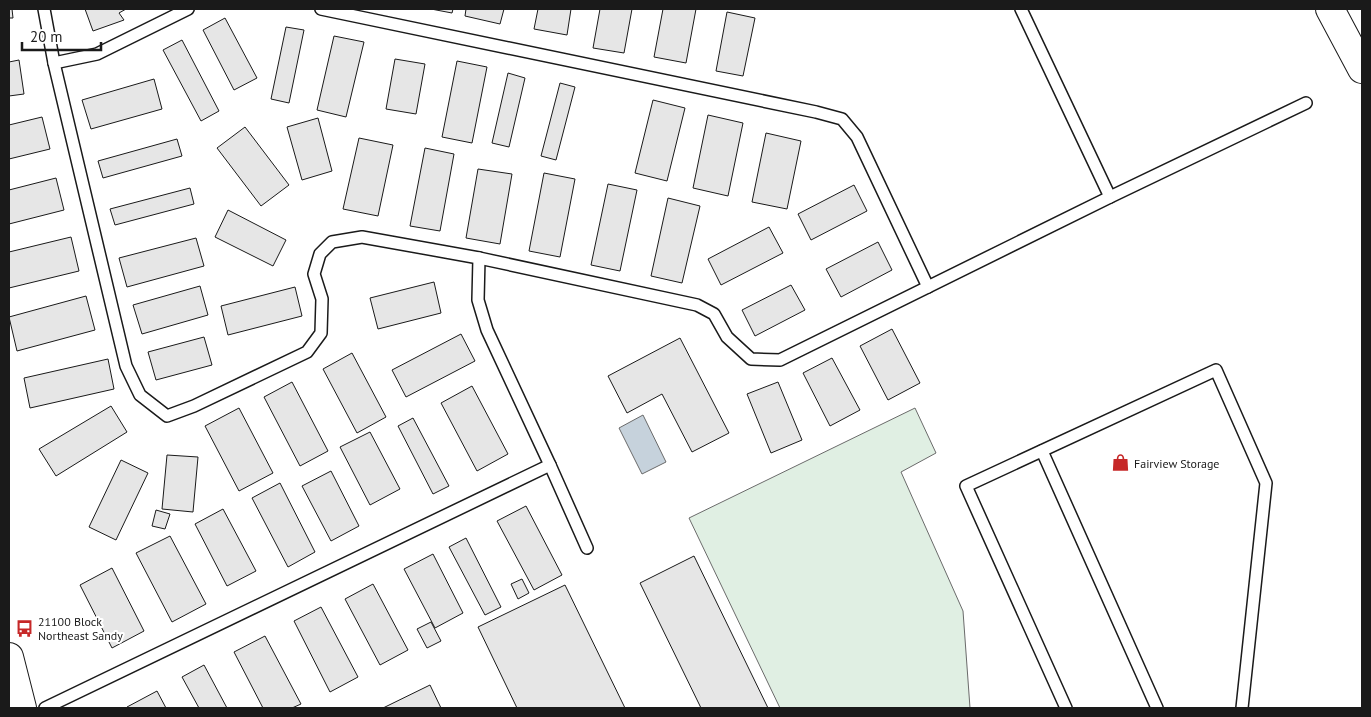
<svg xmlns="http://www.w3.org/2000/svg" width="1371" height="717" viewBox="0 0 1371 717" font-family="'PT Sans',sans-serif">
<style>
.green{fill:#e0efe3;stroke:#6a6a6a}
.water{fill:#c6d2dc;stroke:#6a6a6a}
.building{fill:#e6e6e6;stroke:#1a1a1a}
.lines{fill:none;stroke-linecap:round;stroke-linejoin:round}
.service-casing{stroke:#1a1a1a;stroke-width:14}
.secondary-casing{stroke:#1a1a1a;stroke-width:30}
.motorway-casing{stroke:#1a1a1a;stroke-width:30}
.service{stroke:#fff;stroke-width:11}
.secondary{stroke:#fff;stroke-width:28}
.motorway{stroke:#fff;stroke-width:28}
.labels{text-anchor:middle;dominant-baseline:central;stroke-width:4;stroke-linejoin:round;paint-order:stroke}
.poi-label{font-size:12px;fill:#1a1a1a;stroke:#fff;text-anchor:start}
</style>
<rect width="100%" height="100%" fill="#fff"/>
<path class="green" d="M915 408 936 453 901 472 963 611 970 708H780L689 518Z"/>
<path class="water" d="M643 415 666 462 642 474 619 428Z"/>
<g class="building">
<path d="M9 9H12L13 18H9Z"/>
<path d="M85 9H126L119 13 124 20 93 31Z"/>
<path d="M431 9H453L452 13Z"/>
<path d="M466 9H504L500 24 465 16Z"/>
<path d="M538 9H571L567 35 534 29Z"/>
<path d="M600 9H632L624 53 593 48Z"/>
<path d="M663 9H696L686 63 654 57Z"/>
<path d="M727 12 755 18 743 76 716 71Z"/>
<path d="M225 18 257 78 234 90 203 30Z"/>
<path d="M286 27 304 30 289 103 271 99Z"/>
<path d="M334 36 364 42 346 117 317 110Z"/>
<path d="M182 40 219 111 201 121 163 50Z"/>
<path d="M395 59 425 64 416 114 386 109Z"/>
<path d="M19 60 24 94 9 96V62Z"/>
<path d="M457 61 487 67 472 143 442 137Z"/>
<path d="M508 73 525 78 509 147 492 143Z"/>
<path d="M154 79 162 109 91 129 82 100Z"/>
<path d="M560 83 575 87 556 160 541 156Z"/>
<path d="M653 100 685 108 667 181 635 173Z"/>
<path d="M708 115 743 123 728 196 693 188Z"/>
<path d="M42 117 50 149 9 159V125Z"/>
<path d="M318 118 332 171 302 180 287 127Z"/>
<path d="M245 127 289 185 261 206 217 148Z"/>
<path d="M766 133 801 141 787 209 752 202Z"/>
<path d="M359 138 393 145 378 216 343 209Z"/>
<path d="M177 139 182 156 103 178 98 161Z"/>
<path d="M425 148 454 154 440 231 410 226Z"/>
<path d="M478 169 512 174 500 244 466 238Z"/>
<path d="M544 173 575 179 560 257 529 251Z"/>
<path d="M56 178 64 210 9 224V190Z"/>
<path d="M608 184 637 190 620 271 591 265Z"/>
<path d="M854 185 867 211 811 240 798 214Z"/>
<path d="M190 188 194 204 115 225 110 209Z"/>
<path d="M668 198 700 206 682 283 651 276Z"/>
<path d="M228 210 286 240 273 266 215 237Z"/>
<path d="M769 227 783 253 721 285 708 259Z"/>
<path d="M71 237 79 271 9 288V252Z"/>
<path d="M196 238 204 266 127 287 119 258Z"/>
<path d="M878 242 892 270 841 297 826 269Z"/>
<path d="M434 282 441 313 378 329 370 298Z"/>
<path d="M791 285 805 310 755 336 742 310Z"/>
<path d="M200 286 208 315 142 334 133 305Z"/>
<path d="M295 287 302 316 228 335 221 306Z"/>
<path d="M86 296 95 330 17 351 9 317Z"/>
<path d="M892 329 920 383 888 400 860 346Z"/>
<path d="M461 334 475 361 406 397 392 370Z"/>
<path d="M204 337 212 365 156 380 148 352Z"/>
<path d="M680 338 729 433 692 452 662 394 627 413 608 376Z"/>
<path d="M352 353 386 417 357 433 323 369Z"/>
<path d="M832 358 860 410 830 426 803 373Z"/>
<path d="M108 359 114 389 30 408 24 378Z"/>
<path d="M292 382 328 451 300 466 264 397Z"/>
<path d="M778 382 802 440 771 453 747 394Z"/>
<path d="M472 386 508 454 477 471 441 403Z"/>
<path d="M111 406 127 432 56 476 39 449Z"/>
<path d="M239 408 273 473 239 491 205 426Z"/>
<path d="M413 418 449 486 433 494 398 426Z"/>
<path d="M370 432 400 489 370 505 340 447Z"/>
<path d="M167 455 198 457 193 512 162 509Z"/>
<path d="M121 460 148 473 116 540 89 527Z"/>
<path d="M331 471 359 526 331 541 302 486Z"/>
<path d="M280 483 315 552 288 567 252 498Z"/>
<path d="M526 506 562 575 534 590 497 521Z"/>
<path d="M223 509 256 571 227 586 195 524Z"/>
<path d="M156 510 170 514 165 529 152 526Z"/>
<path d="M170 536 206 604 172 622 136 553Z"/>
<path d="M466 538 501 607 485 615 449 547Z"/>
<path d="M433 554 463 613 435 628 404 569Z"/>
<path d="M694 556 768 708H701L640 583Z"/>
<path d="M112 568 144 631 112 648 80 585Z"/>
<path d="M522 579 529 593 518 599 511 584Z"/>
<path d="M373 584 408 650 380 665 345 599Z"/>
<path d="M565 585 625 708H517L478 627Z"/>
<path d="M321 607 358 677 330 692 294 621Z"/>
<path d="M431 622 441 641 427 648 417 629Z"/>
<path d="M265 636 301 704 292 708H263L234 652Z"/>
<path d="M204 665 227 708H199L182 677Z"/>
<path d="M430 685 441 708H383Z"/>
<path d="M157 691 166 708H128L127 707Z"/>
</g>
<g class="lines">
<defs>
<g id="service">
<path d="M44 9 54 63 126 366 140 395 167 416 194 406 307 352 321 333 322 299 314 274 320 254 332 242 362 237 479 258 478 300 487 330 550 465 45 708"/>
<path d="M321 9 816 112 842 119 857 137 928 287"/>
<path d="M1021 9 1110 197"/>
<path d="M54 63 97 54 188 9"/>
<path d="M479 258 697 305 714 314 727 337 751 359 780 360 1110 197 1306 103"/>
<path d="M1042 451 1157 708"/>
<path d="M550 465 587 548"/>
<path d="M1066 708 966 486 1216 370 1266 483 1242 708"/>
</g>
<path id="secondary" d="M9 657 22 708"/>
<path id="motorway" d="M1330 9 1362 69"/>
</defs>
<use href="#service" class="service-casing"/>
<use href="#secondary" class="secondary-casing"/>
<use href="#motorway" class="motorway-casing"/>
<use href="#service" class="service"/>
<use href="#secondary" class="secondary"/>
<use href="#motorway" class="motorway"/>
</g>
<defs>
<symbol id="shop-bare" viewBox="-9 -9 18 18"><path d="M-5-2.5h2.3a2.7 3.5 0 0 1 5.4 0H5L5.5 6h-11ZM-1.5-2.5h3a1.5 2.3 0 0 0-3 0Z" fill="#c62828" stroke="#fff" stroke-width="2.5" paint-order="stroke"/></symbol>
<symbol id="bus-bare" viewBox="-9 -9 18 18"><path d="M-5-6H5V4H4V6H2V4H-2V6H-4V4H-5ZM-3.5-4V0h7V-4ZM-3.5 1.2v1.5H-2V1.2ZM2 1.2v1.5H3.5V1.2Z" fill="#c62828" stroke="#fff" stroke-width="2.5" paint-order="stroke"/></symbol>
</defs>
<g fill-rule="evenodd">
<use href="#shop-bare" x="1108" y="450" width="25" height="25"/>
<use href="#bus-bare" x="12" y="616" width="25" height="25"/>
</g>
<g class="labels">
<g class="poi-label">
<text x="1134" y="463">Fairview Storage</text>
<text x="38" y="621">21100 Block<tspan x="38" dy="14">Northeast Sandy</tspan></text>
</g>
</g>
<rect width="1371" height="717" fill="none" stroke="#1a1a1a" stroke-width="20"/>
<path d="M22 42v8h79v-8" fill="none" stroke="#1a1a1a" stroke-width="2.5"/>
<text x="30" y="42" font-size="15" fill="#1a1a1a" stroke="#ffffff" stroke-width="4" paint-order="stroke">20 m</text>
</svg>
